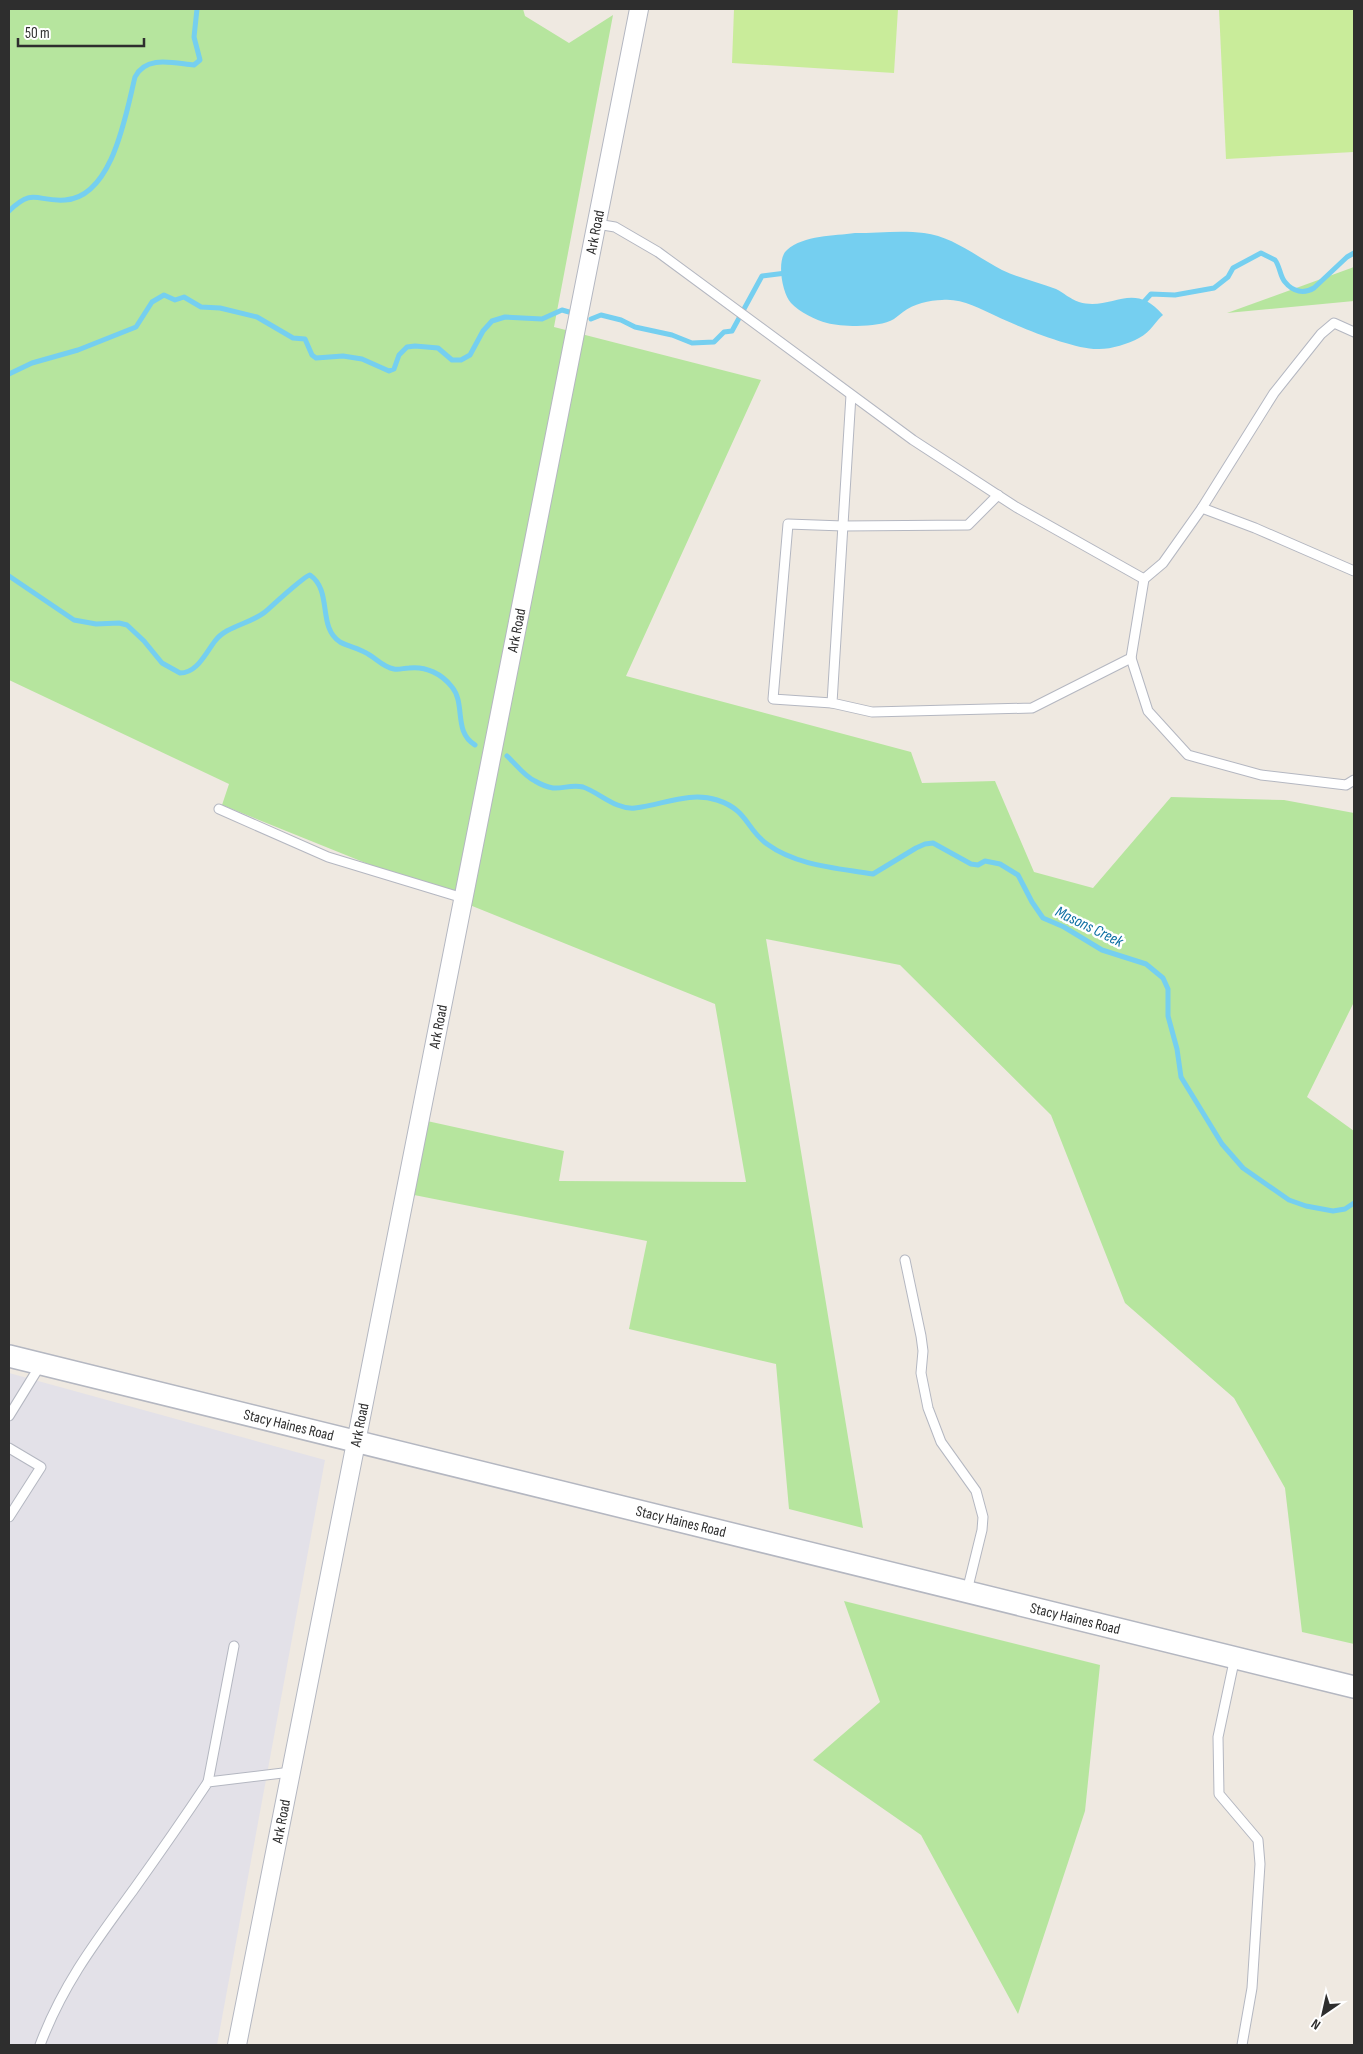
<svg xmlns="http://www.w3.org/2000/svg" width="1363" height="2054" viewBox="0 0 1363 2054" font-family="'Sofia Sans Condensed',sans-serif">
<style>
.industrial{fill:#e3e1e8}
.green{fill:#b6e59e}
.pitch{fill:#c9ec9a}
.water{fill:#75cff0}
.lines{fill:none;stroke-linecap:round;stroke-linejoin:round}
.stream{stroke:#75cff0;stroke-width:5}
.service-casing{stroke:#b4b7c1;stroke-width:11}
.minor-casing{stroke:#b4b7c1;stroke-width:20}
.tertiary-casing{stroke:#b4b7c1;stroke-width:24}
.service{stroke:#fff;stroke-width:9}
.minor{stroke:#fff;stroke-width:18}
.tertiary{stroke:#fff;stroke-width:21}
.labels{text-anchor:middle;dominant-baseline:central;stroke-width:5;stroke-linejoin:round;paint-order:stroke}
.street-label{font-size:15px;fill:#2e2e2e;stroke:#fff}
.water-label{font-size:16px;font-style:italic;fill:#0d6fa3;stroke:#fff}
</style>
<rect width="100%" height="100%" fill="#efe9e1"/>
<path class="industrial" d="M9 1373 325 1460 217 2045H9Z"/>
<g class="green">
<path d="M9 9H523L525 16 569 43 613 15 554 327 761 380 626 676 911 752 922 783 995 781 1034 872 1093 888 1171 797 1284 800 1354 813V1002L1307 1097 1354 1131V1644L1302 1632 1285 1488 1234 1398 1125 1303 1051 1115 900 965 766 939 863 1528 789 1509 776 1364 629 1329 647 1241 404 1193 418 1119 564 1151 559 1181 746 1182 715 1004 222 805 229 784 9 680Z"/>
<path d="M1354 267V301L1227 313Z"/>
<path d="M844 1601 1100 1665 1085 1811 1018 2014 921 1835 813 1760 880 1702Z"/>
</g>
<g class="pitch">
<path d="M734 9H898L894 73 732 63Z"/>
<path d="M1219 9H1354V152L1226 159Z"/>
</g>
<path class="water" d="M855 233C877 233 902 230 924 233 952 236 977 257 1002 270 1019 278 1038 282 1056 289 1064 293 1070 299 1079 302 1111 312 1133 279 1163 315 1157 319 1151 332 1139 338 1128 344 1112 349 1099 349 1075 350 1019 327 996 316 979 308 961 298 942 300 930 300 913 304 903 312 900 314 897 317 894 319 879 328 844 327 827 323 816 320 799 312 791 303 782 293 776 259 787 250 804 235 834 236 855 233Z"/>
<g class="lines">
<g class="stream">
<path d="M9 211C34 187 36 202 65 200 113 197 126 113 135 77 146 55 173 63 194 65L200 60 194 37 197 9"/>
<path d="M1141 305 1151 294 1175 295 1214 288 1228 277 1233 268 1261 253 1275 260C1280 266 1280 277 1285 282 1293 292 1304 294 1314 288L1347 257 1354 253"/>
<path d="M591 319 601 315 621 320 635 327 672 335 692 343 714 342 724 332 732 331 762 276 786 273"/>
<path d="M9 374 32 363 78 350 136 327 152 302 164 295 175 300 184 297 201 307 220 308 257 317 293 338 305 339 312 355 316 358 343 356 362 359 389 371 394 369 399 355 407 347 415 346 438 348 452 360H461L470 355 483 331 492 321 505 317 542 319 562 310 569 312"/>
<path d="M9 576 74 620 96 624 119 623 127 625 144 641 162 663 180 673C197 673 205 654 215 641 226 626 250 624 265 612 272 606 304 576 310 575 333 591 317 627 340 642 349 647 359 648 368 654 377 659 383 667 394 669 399 670 404 668 409 668 426 666 442 674 452 687 466 704 453 732 475 745"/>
<path d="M507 756C516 764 524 776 535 781 540 784 547 787 553 788 563 789 572 784 583 787 600 793 616 810 635 808 663 805 689 791 717 800 748 810 746 829 767 844 797 866 838 868 873 874L916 848 925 844 933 843 971 864 978 865 985 861 1000 864 1018 875 1032 902 1043 918 1064 927 1102 950 1146 964 1163 978 1168 989V1016L1177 1049 1181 1077 1222 1144 1243 1168 1289 1200 1306 1206 1333 1211 1345 1209 1354 1203"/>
</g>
<defs>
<g id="service">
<path d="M597 224 615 227 658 252 913 440 1016 507 1144 579"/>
<path d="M851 395 832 703 872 712 1032 708 1131 658 1144 579 1163 563 1202 508 1255 528 1354 571"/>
<path d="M1202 508 1274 393 1321 334 1334 323 1354 332"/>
<path d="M1131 658 1148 711 1188 755 1261 775 1346 785 1354 780"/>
<path d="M832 703 773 699 788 524 843 526 968 525 998 495"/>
<path d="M219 809 328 857 463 898"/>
<path d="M905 1260 921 1336 923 1351 921 1373 928 1408 941 1442 976 1491 983 1517 982 1530 967 1591"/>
<path d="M9 1416 41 1364"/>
<path d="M9 1448 41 1467 9 1517"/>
<path d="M1235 1657 1218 1737 1219 1794 1258 1840 1260 1864 1252 1988 1242 2045"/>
<path d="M208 1782 234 1646"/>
<path d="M40 2045C63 1984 96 1941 134 1889 159 1854 184 1818 208 1782L291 1772"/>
</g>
<g id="minor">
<path id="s1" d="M237 2045 639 9"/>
</g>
<g id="tertiary">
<path id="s2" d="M9 1356 1354 1687"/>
</g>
</defs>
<use href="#service" class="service-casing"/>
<use href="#minor" class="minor-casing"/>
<use href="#tertiary" class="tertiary-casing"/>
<use href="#service" class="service"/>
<use href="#minor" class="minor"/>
<use href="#tertiary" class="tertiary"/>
</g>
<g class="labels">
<g class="street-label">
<text stroke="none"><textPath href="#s1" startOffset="1848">Ark Road</textPath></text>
<text stroke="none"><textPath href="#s1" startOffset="1442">Ark Road</textPath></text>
<text stroke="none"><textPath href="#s1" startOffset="1038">Ark Road</textPath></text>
<text stroke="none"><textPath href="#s1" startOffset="632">Ark Road</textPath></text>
<text stroke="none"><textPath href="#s2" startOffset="288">Stacy Haines Road</textPath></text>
<text stroke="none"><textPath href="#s2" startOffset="692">Stacy Haines Road</textPath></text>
<text stroke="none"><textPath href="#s2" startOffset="1098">Stacy Haines Road</textPath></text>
<text stroke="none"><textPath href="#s1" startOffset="228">Ark Road</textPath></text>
</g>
<g class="water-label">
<text transform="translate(1089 927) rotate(26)">Masons Creek</text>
</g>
</g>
<rect width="1363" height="2054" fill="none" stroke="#2e2e2e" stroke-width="20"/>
<g transform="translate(1323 2014) rotate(214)" stroke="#ffffff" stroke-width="4" paint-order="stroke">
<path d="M0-4L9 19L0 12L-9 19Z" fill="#2e2e2e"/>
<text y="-8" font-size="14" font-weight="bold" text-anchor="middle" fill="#2e2e2e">N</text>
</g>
<path d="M18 38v8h126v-8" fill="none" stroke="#2e2e2e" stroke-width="2.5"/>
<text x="25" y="38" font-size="15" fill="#2e2e2e" stroke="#ffffff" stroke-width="4" paint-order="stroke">50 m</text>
</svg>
